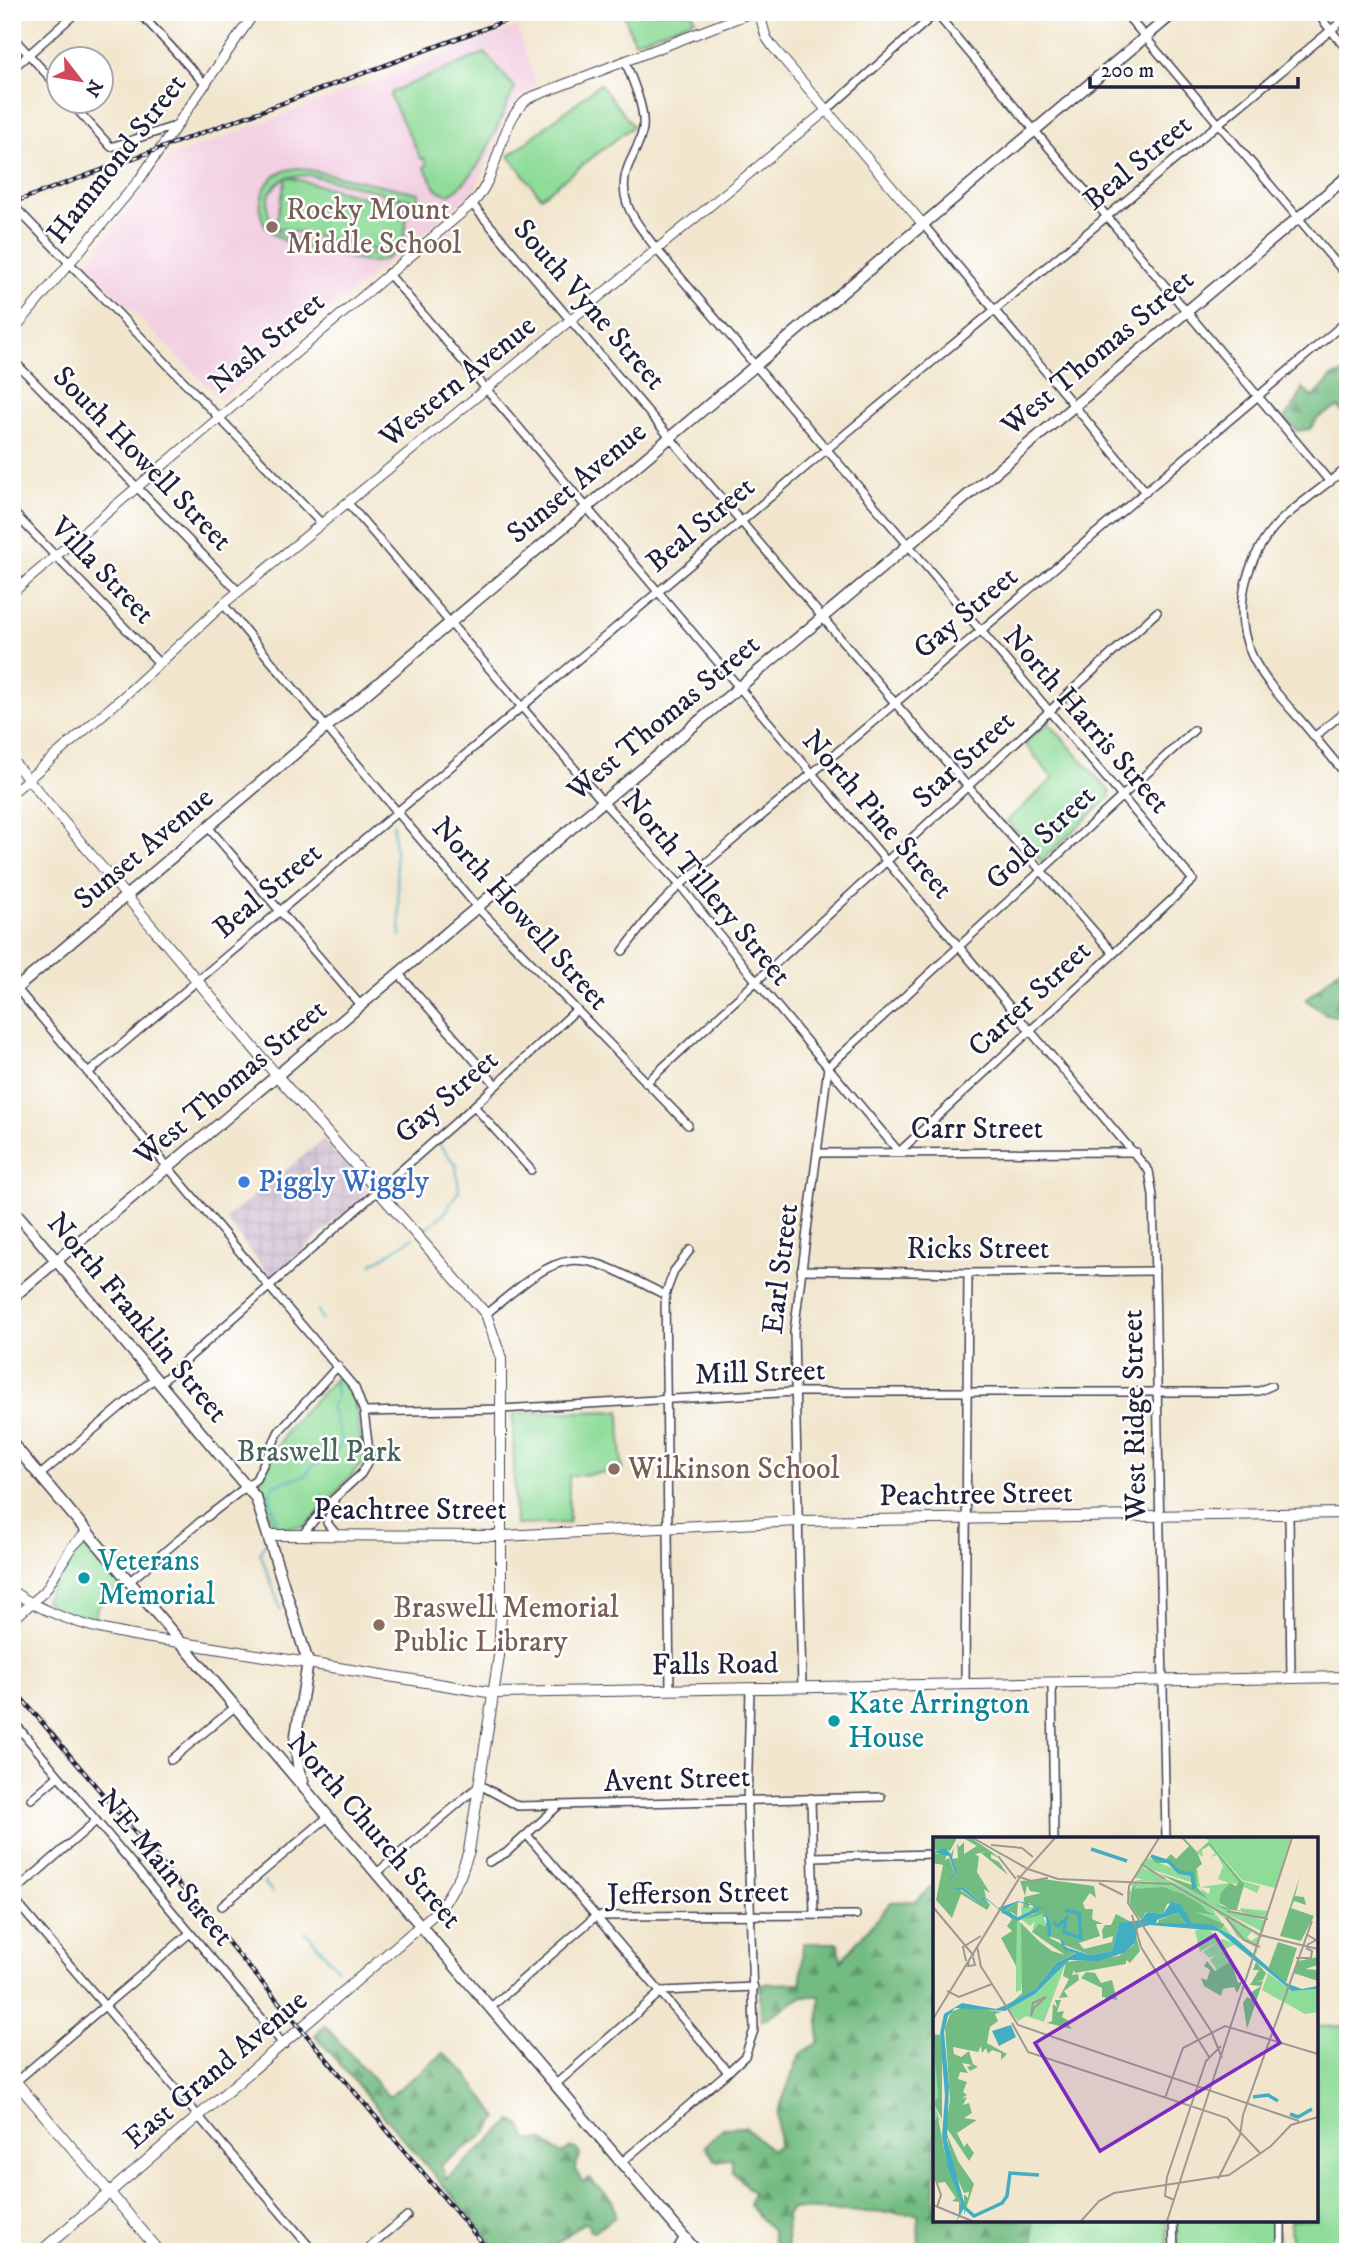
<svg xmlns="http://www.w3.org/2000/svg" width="1360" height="2264" viewBox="0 0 1360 2264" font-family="'IM FELL DW Pica',serif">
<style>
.built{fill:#f2cfe1}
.industrial{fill:url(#industrial-grid)}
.green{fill:#8fdc99;stroke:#587f6a;stroke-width:2;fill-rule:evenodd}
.forest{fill:url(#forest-firs);stroke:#4a6f5e;stroke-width:2}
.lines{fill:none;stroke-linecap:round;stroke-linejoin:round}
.stream{stroke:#43aec1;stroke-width:2}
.minor-casing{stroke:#413f51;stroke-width:10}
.tertiary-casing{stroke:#413f51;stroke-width:11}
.secondary-casing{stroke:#413f51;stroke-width:12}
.primary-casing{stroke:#413f51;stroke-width:13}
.minor{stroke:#fff;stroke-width:7}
.tertiary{stroke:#fff;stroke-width:9}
.secondary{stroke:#fff;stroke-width:10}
.primary{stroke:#fff;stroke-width:10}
.rail-casing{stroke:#22223b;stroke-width:4.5}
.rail{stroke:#fff;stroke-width:2;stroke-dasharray:5;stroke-linecap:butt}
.education-dot{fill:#8d6e63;stroke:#fff;stroke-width:2.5}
.shop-dot{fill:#3f7fe0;stroke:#fff;stroke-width:2.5}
.culture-dot{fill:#0f9aa8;stroke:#fff;stroke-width:2.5}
.labels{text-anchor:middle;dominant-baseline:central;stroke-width:5;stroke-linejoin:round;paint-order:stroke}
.street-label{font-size:30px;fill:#22223b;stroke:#fff}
.education-label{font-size:30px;fill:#785e54;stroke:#fff;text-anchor:start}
.shop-label{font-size:30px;fill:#366cbe;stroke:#fff;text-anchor:start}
.park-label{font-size:30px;fill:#48635c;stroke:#fff}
.culture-label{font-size:30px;fill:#0d838f;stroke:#fff;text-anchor:start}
.inset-river{fill:none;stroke:#43aec1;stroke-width:3.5}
.inset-road{fill:none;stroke:#9e9893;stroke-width:2}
.view{fill:#7b2cbf;fill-opacity:0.15;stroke:#7b2cbf;stroke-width:3.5}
.inset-edge{fill:none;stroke:#22223b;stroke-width:3.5}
</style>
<defs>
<pattern id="industrial-grid" width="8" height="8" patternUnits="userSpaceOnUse" patternTransform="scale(1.75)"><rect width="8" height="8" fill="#cfbdcf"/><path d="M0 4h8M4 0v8" fill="none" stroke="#b1a2b3"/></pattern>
<pattern id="forest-firs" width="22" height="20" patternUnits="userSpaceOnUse" patternTransform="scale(1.75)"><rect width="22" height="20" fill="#73bc81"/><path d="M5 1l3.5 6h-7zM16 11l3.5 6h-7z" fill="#5e986b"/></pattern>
</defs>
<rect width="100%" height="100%" fill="#fff"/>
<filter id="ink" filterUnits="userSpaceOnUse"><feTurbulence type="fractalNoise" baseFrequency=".0143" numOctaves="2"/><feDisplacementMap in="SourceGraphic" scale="14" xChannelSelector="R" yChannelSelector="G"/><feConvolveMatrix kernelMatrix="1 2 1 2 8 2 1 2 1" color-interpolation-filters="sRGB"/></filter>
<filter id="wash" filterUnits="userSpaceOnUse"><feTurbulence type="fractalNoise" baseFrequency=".00686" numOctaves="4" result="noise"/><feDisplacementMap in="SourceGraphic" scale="28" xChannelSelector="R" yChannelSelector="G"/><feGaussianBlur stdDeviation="1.57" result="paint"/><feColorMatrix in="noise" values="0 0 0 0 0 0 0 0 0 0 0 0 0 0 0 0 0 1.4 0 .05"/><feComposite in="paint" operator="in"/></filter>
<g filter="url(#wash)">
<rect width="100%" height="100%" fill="#f1e6cd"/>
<path class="built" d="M517 27 536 85 514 102 475 190 221 400 86 264 166 159Z"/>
<path class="industrial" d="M323 1140 369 1191 272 1278 225 1219Z"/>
<g class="green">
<path d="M623 12H692L695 19 634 42Z"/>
<path d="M485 53 515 88C496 123 485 174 448 195L437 190 424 167 427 165 424 158 421 159 390 96 393 91Z"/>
<path d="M600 84 633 126 541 197 509 156Z"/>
<path d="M300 168 419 193 417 201 398 196C415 219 405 259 373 262 361 263 347 257 336 255 303 249 247 239 263 193 269 175 283 169 300 168ZM309 175 381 192 394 205 287 177ZM286 178 275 227 383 252 360 255 288 238C264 224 258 192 286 178Z"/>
<path d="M1048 722 1110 792V797L1041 861 1007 821 1053 779 1025 744Z"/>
<path d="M339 1375 354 1396 364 1461 306 1527H274L258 1486 287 1429Z"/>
<path d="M620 1411 622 1471 569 1476V1523L515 1525 513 1416 518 1413Z"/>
<path d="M84 1541 91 1542 126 1583 98 1606 93 1623 52 1609 45 1600 66 1562Z"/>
<path d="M1344 2026 1348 2028V2252L1329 2241H1291L1290 2220H1316V2027Z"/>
<path d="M1033 2220H1167L1168 2252H1033Z"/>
<path d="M1177 2220H1277L1278 2252H1177Z"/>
</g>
<g class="forest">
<path d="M1348 371V420L1338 407 1319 417 1310 429 1297 431 1284 418 1297 401 1302 388 1313 398 1332 377Z"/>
<path d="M1348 961V1020L1324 1013 1306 1000Z"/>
<path d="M935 1884V2220H1033V2252H919L918 2214 792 2209 786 2215 788 2252H776L772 2231 749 2205 753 2193 732 2171V2158L717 2162 705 2146 723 2128 745 2127 771 2150 779 2145 777 2115 800 2054 818 2043 820 1996H804L761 2021 760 1984 801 1983 803 1943H839L841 1961 891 1902 915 1901Z"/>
<path d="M325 2026 389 2097 444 2053 465 2072 498 2118 487 2133 441 2165 446 2179 512 2121 521 2126 528 2140H542L562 2154 571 2148 577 2149 580 2156C574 2167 575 2172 583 2182L589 2178 612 2200 615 2216 594 2232 589 2230V2224L583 2223 546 2252H500L315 2035Z"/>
</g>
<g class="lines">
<g class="stream">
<path d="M393 823 401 936"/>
<path d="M420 1233 445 1213 459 1190 456 1165 438 1143"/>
<path d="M372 1264 413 1238"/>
<path d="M318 1310 322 1320"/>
<path d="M272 1531 277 1523 269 1494 273 1485 306 1475 313 1465 329 1459 343 1443 331 1406 336 1399 335 1379"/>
<path d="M266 1542 260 1552 281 1610"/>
<path d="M264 1882 273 1893"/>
<path d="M305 1931 337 1968"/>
</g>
</g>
</g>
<g filter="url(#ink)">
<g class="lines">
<defs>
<g id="minor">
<path d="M139 12 206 85"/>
<path d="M935 12 1330 482"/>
<path d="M1124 12 1348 277"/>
<path d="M1316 12 1348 51"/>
<path d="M12 36 60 89"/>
<path d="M12 69 77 12"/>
<path d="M70 102 111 147 178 125"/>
<path d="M827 110 936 13"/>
<path d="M472 204 895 703 1113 953"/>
<path d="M16 208 321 523"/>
<path d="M922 223 1146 492"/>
<path d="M388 273 1149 1171 1153 1196 1155 1279 1166 1839"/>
<path d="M12 359 238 591"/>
<path d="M1348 467C1326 485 1301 502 1280 521 1264 537 1252 559 1246 581 1230 645 1264 679 1303 723 1318 741 1333 759 1348 777"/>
<path d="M347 502 603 802 680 885 756 981 899 1152 1193 880 658 251C637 223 614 200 629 164 634 153 641 141 643 128 645 106 632 81 625 60"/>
<path d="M12 511 159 663"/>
<path d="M223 604 478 908 688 1125"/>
<path d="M1314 737 1348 709"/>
<path d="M208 827 361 1006"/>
<path d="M623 951 652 913 680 885 1348 320"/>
<path d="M399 974 496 1085"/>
<path d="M12 983 355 1388 364 1412 370 1459 361 1474 325 1507 303 1534"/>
<path d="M88 1073 826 450 1348 16"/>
<path d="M646 1083 1157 612"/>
<path d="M474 1106 531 1170"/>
<path d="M818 1153 1136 1152"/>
<path d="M801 1270 968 1273 1155 1271"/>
<path d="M486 1314C568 1246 570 1246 665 1295"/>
<path d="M160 1383 474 1106 575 1011"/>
<path d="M364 1412 501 1409 795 1392H1236L1259 1391 1271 1386"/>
<path d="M40 1475 155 1378"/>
<path d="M334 1501 327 1523 336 1534"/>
<path d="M1289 1514 1291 1678"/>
<path d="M207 1517 256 1479 279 1431 338 1366"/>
<path d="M130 1581 202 1520"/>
<path d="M1052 1683 1054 1839"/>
<path d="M965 1684 968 1273"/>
<path d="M802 1688 794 1332 828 1067 1194 730"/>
<path d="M670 1690 665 1295 674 1271 690 1250"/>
<path d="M12 1720 284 2045"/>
<path d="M171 1760 236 1706"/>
<path d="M811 1798 814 1914"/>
<path d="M31 1799 58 1776"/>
<path d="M527 1835 728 2072"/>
<path d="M812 1857 935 1854"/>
<path d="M489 1862 506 1853 557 1807"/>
<path d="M378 1872 480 1785 518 1806 881 1797"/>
<path d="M12 1894 96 1821"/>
<path d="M12 1897 314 2252"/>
<path d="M222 1906 329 1816"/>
<path d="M491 2007 596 1916 856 1915"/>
<path d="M13 2084 190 1933"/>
<path d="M556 2084 662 1991 754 1987"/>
<path d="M622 2162 728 2072 745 2056 754 2030 747 1807 750 1689"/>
<path d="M1173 2220 1174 2252"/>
<path d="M1281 2220V2252"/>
<path d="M364 2252 407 2216"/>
<path d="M675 2252 684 2237"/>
</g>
<g id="tertiary">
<path d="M759 12 766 37 773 47 922 223"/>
<path d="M12 332 139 180 255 12"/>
<path d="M12 593 472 204C501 175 497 123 529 98L753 12"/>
<path d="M12 760 127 897"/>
<path d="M12 793 123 697 227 601 827 110"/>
<path d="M12 1591C64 1626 122 1635 183 1643"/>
<path d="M12 1621 45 1591 71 1548 88 1531"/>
</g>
<g id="secondary">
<path d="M269 1535 503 1536 798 1521 1348 1513"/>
<path d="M183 1643 494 1693 1348 1677"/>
<path d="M12 2077 160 2252"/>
<path d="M40 2252 441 1908 460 1876 469 1851 499 1656 501 1614V1358L486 1314 278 1077 127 897"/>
</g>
<g id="primary">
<path d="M12 992 1175 12"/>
<path d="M12 1208 256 1498 308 1662 295 1741 299 1772 303 1781"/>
<path d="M12 1298 1348 176"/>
<path d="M12 1443 697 2252"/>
</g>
</defs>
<use href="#minor" class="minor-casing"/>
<use href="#tertiary" class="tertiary-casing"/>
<use href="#secondary" class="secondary-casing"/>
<use href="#primary" class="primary-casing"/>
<use href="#minor" class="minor"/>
<use href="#tertiary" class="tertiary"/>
<use href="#secondary" class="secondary"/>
<use href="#primary" class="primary"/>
<defs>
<g id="rail">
<path d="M538 18 554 12"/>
<path d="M12 203 529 12"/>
<path d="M12 1687 490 2252"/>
</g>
</defs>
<use href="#rail" class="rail-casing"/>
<use href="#rail" class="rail"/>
</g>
</g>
<g class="education-dot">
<circle cx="272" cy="227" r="7"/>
<circle cx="614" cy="1469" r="7"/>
<circle cx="379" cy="1625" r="7"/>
</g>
<circle class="shop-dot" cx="244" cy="1182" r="7"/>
<g class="culture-dot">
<circle cx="84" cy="1578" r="7"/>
<circle cx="834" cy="1721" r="7"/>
</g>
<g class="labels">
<g class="street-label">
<text transform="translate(117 159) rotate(-52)">Hammond Street</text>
<text transform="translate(1138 163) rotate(-40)">Beal Street</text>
<text transform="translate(589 305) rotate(49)">South Vyne Street</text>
<text transform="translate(267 343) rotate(-40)">Nash Street</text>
<text transform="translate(1098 353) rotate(-40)">West Thomas Street</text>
<text transform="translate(458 382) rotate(-39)">Western Avenue</text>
<text transform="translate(142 459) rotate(46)">South Howell Street</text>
<text transform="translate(577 483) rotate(-40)">Sunset Avenue</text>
<text transform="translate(701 525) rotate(-40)">Beal Street</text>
<text transform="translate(102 571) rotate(46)">Villa Street</text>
<text transform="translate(966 613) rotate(-40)">Gay Street</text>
<text transform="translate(664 718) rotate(-40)">West Thomas Street</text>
<text transform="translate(1086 720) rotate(49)">North Harris Street</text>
<text transform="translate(964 760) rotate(-43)">Star Street</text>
<text transform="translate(877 815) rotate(49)">North Pine Street</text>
<text transform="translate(1041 838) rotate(-43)">Gold Street</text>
<text transform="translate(144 849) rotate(-40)">Sunset Avenue</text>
<text transform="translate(706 888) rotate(50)">North Tillery Street</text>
<text transform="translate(268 891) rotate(-40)">Beal Street</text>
<text transform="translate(520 914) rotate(48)">North Howell Street</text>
<text transform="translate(1030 999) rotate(-43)">Carter Street</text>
<text transform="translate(231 1083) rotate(-40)">West Thomas Street</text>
<text transform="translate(447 1097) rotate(-41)">Gay Street</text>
<text x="977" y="1129">Carr Street</text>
<text x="978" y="1249">Ricks Street</text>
<text transform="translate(781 1269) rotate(-83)">Earl Street</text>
<text transform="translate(137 1318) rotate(50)">North Franklin Street</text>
<text transform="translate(760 1373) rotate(-2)">Mill Street</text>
<text transform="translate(1135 1415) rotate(-91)">West Ridge Street</text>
<text transform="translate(976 1495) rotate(-1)">Peachtree Street</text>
<text x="410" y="1510">Peachtree Street</text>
<text transform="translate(715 1665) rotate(-1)">Falls Road</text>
<text transform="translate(677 1780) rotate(-2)">Avent Street</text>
<text transform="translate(374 1831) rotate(49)">North Church Street</text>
<text transform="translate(165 1868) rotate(50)">NE Main Street</text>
<text transform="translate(698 1894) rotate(-1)">Jefferson Street</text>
<text transform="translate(216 2070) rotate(-40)">East Grand Avenue</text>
</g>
<g class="education-label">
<text x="286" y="210">Rocky Mount<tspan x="286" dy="34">Middle School</tspan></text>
<text x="628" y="1469">Wilkinson School</text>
<text x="393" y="1608">Braswell Memorial<tspan x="393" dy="34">Public Library</tspan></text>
</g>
<g class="shop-label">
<text x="258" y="1182">Piggly Wiggly</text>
</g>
<g class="park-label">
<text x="319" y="1452">Braswell Park</text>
</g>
<g class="culture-label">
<text x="98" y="1561">Veterans<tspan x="98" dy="34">Memorial</tspan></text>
<text x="848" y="1704">Kate Arrington<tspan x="848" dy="34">House</tspan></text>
</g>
</g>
<g transform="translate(933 1837)">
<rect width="385" height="385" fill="#f1e6cd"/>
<path d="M252 1 264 15 276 4 306 43 327 49 324 56 311 50 308 57 310 48 297 46 286 67 302 76H312L302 74 309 75 307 71 335 74 334 81H323L333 84 330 95 295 77 327 97 273 65 319 94 314 100 318 104 326 99 317 96 329 99 322 109 325 112 322 119 324 111 304 100 295 84 279 72 300 100 279 88 259 86 243 65 234 67 230 77 215 74 205 80 196 68 194 56 195 52 197 47 196 55 206 48 199 51 198 45H227L201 44 211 42 201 41 209 30 216 34 210 27 215 21 258 39 260 46 220 33 222 37 269 58 268 52 276 57 277 51 263 50V30L248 25 256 23 254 27 264 30 267 50 296 46 285 42 290 29 284 18 278 20 282 16 276 9 269 13 270 20 264 16ZM273 1H358L342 51 309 43ZM83 81 88 86 90 133 88 153 83 155ZM267 92 278 94 284 105 267 115 262 94ZM289 102 302 107 291 113 298 124 284 133 277 123 283 118 277 121 270 115ZM133 125 111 185 93 179 85 184 75 172 102 157ZM335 136 359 154 385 152V175L372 177 329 153ZM2 220 1 221 3 225 5 264 1 267 9 287 5 281 0 284V220Z" fill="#8fdc99"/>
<path d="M0 1H24L17 14 11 12 15 15 12 23 16 21 23 39 18 17 21 11 19 22 25 21 24 6 26 10 31 5V17L44 9 30 1H38L59 15 66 21 58 17V21L66 25 75 38 48 16 56 14 42 17 46 20 44 35 57 56 51 52 53 60 51 59 46 64 31 51 26 52 46 66 52 61 57 68 54 73 28 57 19 81 3 63 10 28 0 26V15L5 17 11 14 0 13ZM248 1H251L264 15 276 5 311 47 304 73 332 77 291 72 282 67 296 71 286 66 288 56 297 46 303 49 306 45 276 7 264 15 269 27 263 32 264 50 275 62 225 36 259 48 258 39 246 37 235 26H222L217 19 233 22 238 17 243 22 256 9ZM367 39 362 59 371 60 373 68 361 64 358 71 381 79 368 104 347 99ZM110 42 161 49 163 61 157 56 150 66 152 72H160L159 82 170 87H163L167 99 146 106 151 112 179 105 180 99 170 102 169 93 172 88H178L183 77 200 86H186L179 114 157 118 129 107 142 116 123 126 102 152 78 166 89 156 88 86 107 105 119 114 132 118 99 95 105 87H112L109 90 114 86 117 101 129 107 130 103 118 100 114 76 113 80 88 83 103 76 97 74 101 69 96 66V71H90L91 60 108 56 97 54 94 48 92 59 87 44ZM205 47 201 52 230 50 249 57 233 47 267 67 275 75 282 78 263 75 291 87 289 92 259 86 243 65 234 67 230 77 213 75 208 83 197 67 199 51ZM85 65 84 79 77 74 84 83 83 129 68 101 79 94 74 89 79 82 70 75ZM245 76 253 87H224L226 83ZM202 94 207 114 197 126 193 123V127L142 136 141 133 139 138 145 137 146 143 131 154 135 160 126 161 136 142 130 139 133 125 186 119 201 108ZM345 105 364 111 353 146 335 132ZM385 120V128L372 132 385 133V144L360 136 365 124ZM274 124 282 134 298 124 305 146 310 144 304 156 301 150 290 152 288 159 271 149 268 141 274 143 277 133 271 129ZM323 125 333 136 330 143 323 145 330 144 314 192 310 166 314 160 322 164 317 156 328 149 317 148 326 133H320ZM153 135 162 136 168 146 179 143 184 163 169 160V151L148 141ZM122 163H128L124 175 131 174 129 180 138 185H133L139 192 114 186 119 184 120 167 124 170ZM30 170 69 175 62 177 65 184 57 190 54 206 74 217 68 223V216L59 213 55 217 53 211 49 216 48 209 45 215 20 210 21 217 28 220 36 214 40 227 45 230 37 234 34 230 39 228 29 226 35 236 27 235 25 242 34 245 30 255 34 258 28 262 34 260 30 268 36 266 39 276 31 281 44 283 24 296 31 310 34 306 41 316 36 324 13 290 17 262 12 191 18 175ZM0 197 7 198 9 211V282L1 267 5 260ZM5 280 14 328 27 358 28 367 26 377V365L19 364 23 361 12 345 5 346 0 333V284ZM13 295 25 324 41 347 31 378V357L35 361 36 355 31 356 21 334Z" fill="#73bc81"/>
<path d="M88 66 90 71 100 70 97 75 104 74 91 83 109 77 114 90 106 87 99 95 102 84 97 89 89 83Z" fill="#8fdc99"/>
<path d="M12 11 18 17 24 36 18 41 20 51H31L46 64 51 59 65 71 85 64 112 71 118 89V100L130 103 132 110 157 118 179 114 186 86 208 83 214 75 230 77 239 64 248 68 259 86 279 88 301 100 353 146 369 152 384 149 385 152 359 154 285 94 217 88 205 91 202 106 191 116 165 124 136 123 102 157 72 174 22 171 15 179 11 195 16 249 14 303 32 369 24 384 28 365 14 329 9 299 12 259 7 196 11 177 29 166 63 172 73 168 102 152 123 126 143 116 132 113 127 103 115 99 112 72 85 65 69 75 52 61 46 66 29 53 21 52 17 41 22 36 16 19 0 15ZM245 76 253 87 223 86 224 83ZM78 188 83 200 66 209 59 194Z" fill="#43aec1" fill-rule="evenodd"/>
<path class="inset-river" d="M158 12 194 24M218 19 236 25 246 35 259 37 261 52M69 74 85 82 106 72M120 85 125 89 133 82 131 95 148 101 146 76 132 73M320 260 335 258 345 264M357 277 365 280 379 272M31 370 41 379 69 366 74 359 77 336 106 338"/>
<path class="inset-road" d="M40 1 95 32 125 42 239 47 327 98 385 112M226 1 196 49 195 66 278 194 289 221M58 8 89 11 100 20M65 19 83 42M208 27 232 42M84 39 98 44 115 41M166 46 190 58M0 70 41 119M294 74 335 82M199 78 208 110 276 220M293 81 311 103 327 110M373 97 383 103 374 108M44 109 48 130M363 121H378L379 114 373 111M36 123 35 129 42 128 40 120M33 124 30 110 48 99M47 128 85 188 366 284M14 154 26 160 59 147M113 160 101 171 98 179 100 166ZM0 182 87 40 122 1M79 186 95 215 294 281 327 316M232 261 250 211 292 189 385 217M0 335 8 358 4 370M285 342 307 298 310 278 379 84M241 363 232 359 234 340 273 224 288 209M0 368 39 384M148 384 166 364 181 356 296 338 338 309 358 288 385 280M234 384 359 1"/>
<path class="view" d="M282 98 347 206 167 314 102 206Z"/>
<rect width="385" height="385" class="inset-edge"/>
</g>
<rect width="1360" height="2264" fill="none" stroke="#fff" stroke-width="42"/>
<g transform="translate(80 80) rotate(121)"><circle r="33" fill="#ffffff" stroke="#a7a7b1" stroke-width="2"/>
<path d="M0-5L12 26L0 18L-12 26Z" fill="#d1495b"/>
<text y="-10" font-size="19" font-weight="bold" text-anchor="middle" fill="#22223b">N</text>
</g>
<path d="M1090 77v10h208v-10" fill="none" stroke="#22223b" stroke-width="3.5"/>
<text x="1101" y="77" font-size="21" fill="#22223b" stroke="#ffffff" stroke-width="5" paint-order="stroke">200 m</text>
</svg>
